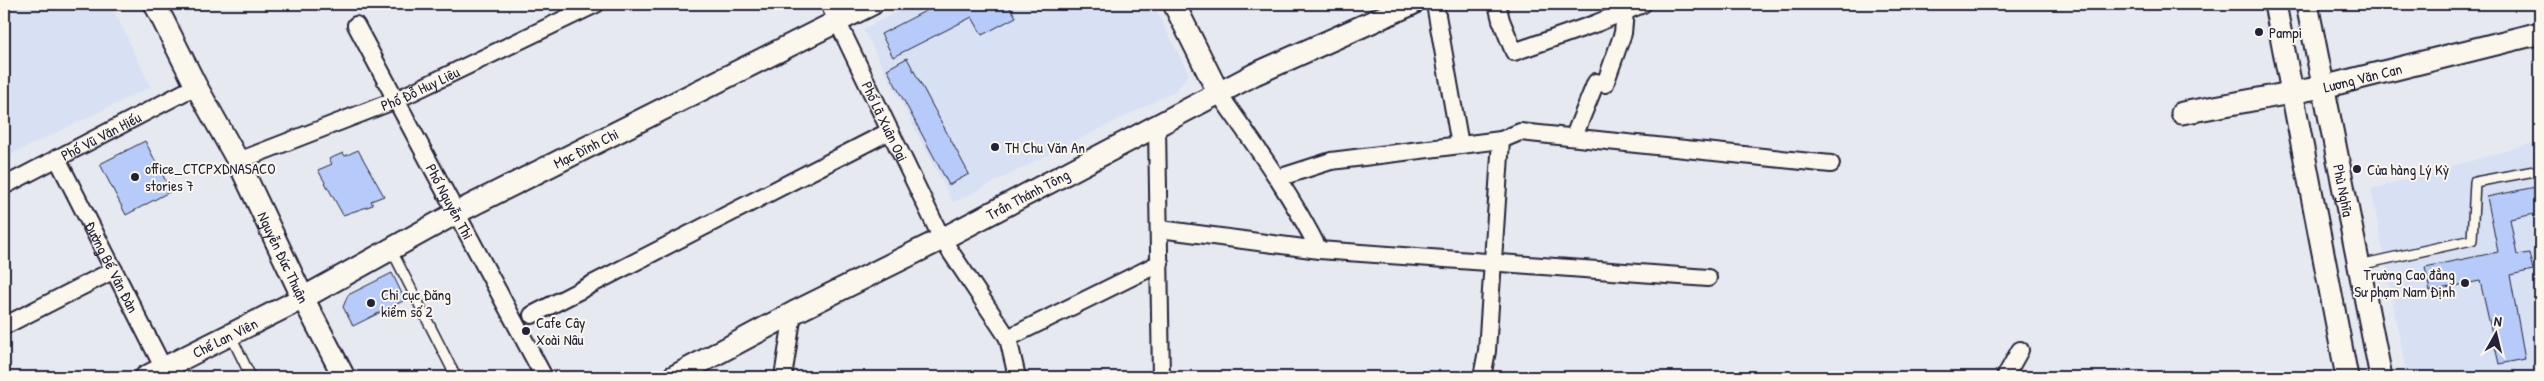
<svg xmlns="http://www.w3.org/2000/svg" width="2544" height="381" viewBox="0 0 2544 381" font-family="'Patrick Hand',sans-serif">
<style>
.built{fill:#d8e1f3}
.building{fill:#b6cbfa;stroke:#22223b}
.lines{fill:none;stroke-linecap:round;stroke-linejoin:round}
.service-casing{stroke:#22223b;stroke-width:12}
.minor-casing{stroke:#22223b;stroke-width:20}
.tertiary-casing{stroke:#22223b;stroke-width:25}
.service{stroke:#fbf7ec;stroke-width:9}
.minor{stroke:#fbf7ec;stroke-width:16}
.tertiary{stroke:#fbf7ec;stroke-width:21}
.poi-dot{fill:#22223b;stroke:#fbf7ec;stroke-width:2}
.labels{text-anchor:middle;dominant-baseline:central;stroke-width:4;stroke-linejoin:round;paint-order:stroke}
.poi-label{font-size:15px;fill:#22223b;stroke:#fbf7ec;text-anchor:start}
.street-label{font-size:15px;fill:#22223b;stroke:#fbf7ec}
</style>
<rect width="100%" height="100%" fill="#e6eaf0"/>
<filter id="ink" filterUnits="userSpaceOnUse"><feTurbulence type="fractalNoise" baseFrequency=".02" numOctaves="2"/><feDisplacementMap in="SourceGraphic" scale="10" xChannelSelector="R" yChannelSelector="G"/><feConvolveMatrix kernelMatrix="1 2 1 2 8 2 1 2 1" color-interpolation-filters="sRGB"/></filter>
<g filter="url(#ink)">
<g class="built">
<path d="M4 4H111L151 87 4 158Z"/>
<path d="M912 4H1153L1189 74 1177 90 953 203 863 29Z"/>
<path d="M2540 141V377H2407L2371 189Z"/>
</g>
<g class="building">
<path d="M939 4H1008L1016 17 982 35 972 17 893 57 881 34Z"/>
<path d="M907 58 969 174 949 185 887 69Z"/>
<path d="M145 141 171 191 126 215 100 164Z"/>
<path d="M358 150 384 196 371 201 373 205 343 215 318 170 332 164 329 159 343 153 345 156Z"/>
<path d="M2540 186V213L2510 219 2517 255 2529 253 2533 270 2510 275 2525 359 2499 364 2480 281 2430 291 2425 267 2498 252 2487 197Z"/>
<path d="M392 273 405 300 353 326 343 307 348 295Z"/>
</g>
<g class="lines">
<defs>
<g id="service">
<path d="M391 249 456 377"/>
<path d="M2359 265 2472 240 2475 182 2540 170"/>
<path d="M230 334 251 377"/>
</g>
<g id="minor">
<path id="s1" d="M829 4 942 239 1008 338 1160 263"/>
<path d="M1435 4 1460 145"/>
<path d="M1497 4 1501 20 1514 52 1597 23 1643 4"/>
<path id="s2" d="M356 25 544 377"/>
<path d="M1219 94C1255 145 1291 194 1319 250"/>
<path d="M1157 127 1161 377"/>
<path d="M1574 136 1596 82 1605 84 1623 33 1625 11"/>
<path id="s3" d="M57 158 168 377"/>
<path id="s4" d="M238 161 396 100 596 4"/>
<path d="M1278 178 1331 161 1501 140 1520 132 1831 164"/>
<path id="s5" d="M4 186 196 86"/>
<path d="M1160 229 1319 250 1708 278"/>
<path d="M532 315 890 131"/>
<path d="M4 326 114 270"/>
<path d="M1008 338 1017 377"/>
<path d="M783 377 793 313"/>
<path d="M1482 377 1487 351 1501 140"/>
<path d="M2005 377 2020 350"/>
</g>
<g id="tertiary">
<path id="s6" d="M155 4 196 86 238 161 303 298 344 377"/>
<path d="M1174 4 1219 94"/>
<path d="M2275 4 2347 377"/>
<path id="s7" d="M2307 4 2381 377"/>
<path id="s8" d="M2182 113 2323 87 2540 33"/>
<path id="s9" d="M146 377 303 298 456 213 872 4"/>
<path id="s10" d="M673 377 793 313 942 239 1255 74 1412 4"/>
</g>
</defs>
<use href="#service" class="service-casing"/>
<use href="#minor" class="minor-casing"/>
<use href="#tertiary" class="tertiary-casing"/>
<use href="#service" class="service"/>
<use href="#minor" class="minor"/>
<use href="#tertiary" class="tertiary"/>
</g>
</g>
<g class="poi-dot">
<circle cx="2259" cy="32" r="5"/>
<circle cx="995" cy="147" r="5"/>
<circle cx="2357" cy="169" r="5"/>
<circle cx="135" cy="177" r="5"/>
<circle cx="2465" cy="283" r="5"/>
<circle cx="371" cy="303" r="5"/>
<circle cx="526" cy="331" r="5"/>
</g>
<g class="labels">
<g class="poi-label">
<text x="2269" y="32">Pampi</text>
<text x="1005" y="147">TH Chu Văn An</text>
<text x="145" y="168">office_CTCPXDNASACO<tspan x="145" dy="17">stories 7</tspan></text>
<text x="2367" y="169">Cửa hàng Lý Kỳ</text>
<text x="2455" y="274" text-anchor="end">Trường Cao đẳng<tspan x="2455" dy="17">Sư phạm Nam Định</tspan></text>
<text x="381" y="294">Chi cục Đăng<tspan x="381" dy="17">kiểm số 2</tspan></text>
<text x="536" y="322">Cafe Cây<tspan x="536" dy="17">Xoài Nâu</tspan></text>
</g>
<g class="street-label">
<text stroke="none"><textPath href="#s8" startOffset="184">Lương Văn Can</textPath></text>
<text stroke="none"><textPath href="#s4" startOffset="196">Phố Đỗ Huy Liêu</textPath></text>
<text stroke="none"><textPath href="#s1" startOffset="130">Phố Lã Xuân Oai</textPath></text>
<text stroke="none"><textPath href="#s5" startOffset="109">Phố Vũ Văn Hiếu</textPath></text>
<text stroke="none"><textPath href="#s9" startOffset="496">Mạc Đĩnh Chi</textPath></text>
<text stroke="none"><textPath href="#s7" startOffset="190">Phù Nghĩa</textPath></text>
<text stroke="none"><textPath href="#s10" startOffset="399">Trần Thánh Tông</textPath></text>
<text stroke="none"><textPath href="#s2" startOffset="200">Phố Nguyễn Thi</textPath></text>
<text stroke="none"><textPath href="#s6" startOffset="284">Nguyễn Đức Thuận</textPath></text>
<text stroke="none"><textPath href="#s3" startOffset="122">Đường Bế Văn Đàn</textPath></text>
<text stroke="none"><textPath href="#s9" startOffset="88">Chế Lan Viên</textPath></text>
</g>
</g>
<rect width="2544" height="381" fill="none" stroke="#fbf7ec" stroke-width="20"/>
<rect x="10" y="10" width="2524" height="361" fill="none" stroke="#22223b" stroke-width="2" filter="url(#ink)"/>
<g transform="translate(2496 334) rotate(8)" stroke="#fbf7ec" stroke-width="4" paint-order="stroke">
<path d="M0-4L9 19L0 12L-9 19Z" fill="#22223b"/>
<text y="-8" font-size="14" font-weight="bold" text-anchor="middle" fill="#22223b">N</text>
</g>
</svg>
